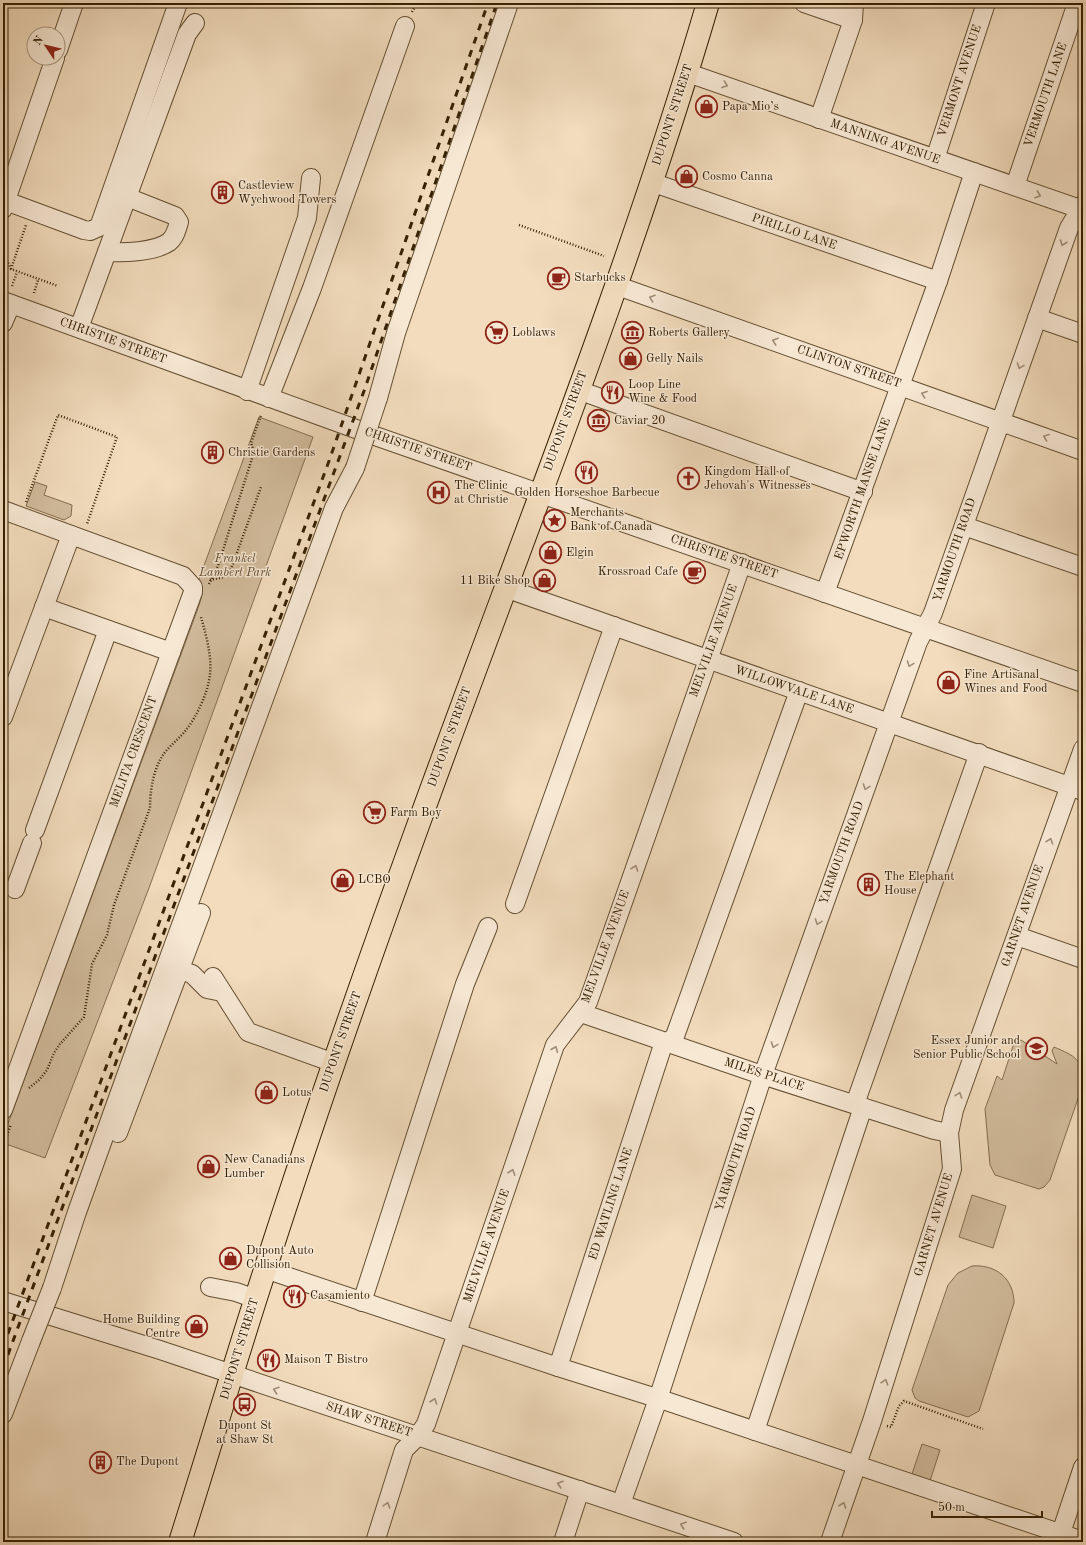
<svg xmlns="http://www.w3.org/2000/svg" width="1086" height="1545" viewBox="0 0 1086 1545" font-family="'Old Standard TT',serif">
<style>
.green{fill:#d2bc9d;stroke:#846e50}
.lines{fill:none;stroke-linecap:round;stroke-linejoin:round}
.minor-casing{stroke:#644f32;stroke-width:20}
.major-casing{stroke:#352003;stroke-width:24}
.path{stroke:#352003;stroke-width:2.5;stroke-dasharray:1 2;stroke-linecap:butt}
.minor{stroke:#f7e8d4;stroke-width:18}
.major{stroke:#f2dcbd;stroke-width:22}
.rail{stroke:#352003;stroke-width:3;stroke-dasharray:7 7;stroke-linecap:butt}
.minor-bridge-casing{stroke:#644f32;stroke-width:20;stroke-linecap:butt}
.minor-bridge{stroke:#f7e8d4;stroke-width:18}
.oneway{stroke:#a08e76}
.labels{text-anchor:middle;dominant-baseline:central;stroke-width:3;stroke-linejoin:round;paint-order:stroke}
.street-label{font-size:12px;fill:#352003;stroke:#f7e8d4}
.poi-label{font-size:12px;fill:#352003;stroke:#f7e8d4;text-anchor:start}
.park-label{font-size:12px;font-style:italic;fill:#5c472a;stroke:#f7e8d4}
</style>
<rect width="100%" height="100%" fill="#f2dcbd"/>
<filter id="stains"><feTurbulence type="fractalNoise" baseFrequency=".005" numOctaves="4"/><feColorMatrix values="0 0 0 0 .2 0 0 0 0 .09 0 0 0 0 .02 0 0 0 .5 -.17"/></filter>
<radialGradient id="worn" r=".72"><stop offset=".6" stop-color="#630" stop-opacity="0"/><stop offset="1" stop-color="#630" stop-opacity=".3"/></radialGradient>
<g class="green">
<path d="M259 417 313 437 149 888 45 1158 6 1144 3 1141V1137L197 611C201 599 205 591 199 579Z"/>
<path d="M35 482 47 486 44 495 72 505 71 516 64 520 26 506Z"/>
<path d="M1021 1040 1057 1064 1052 1051 1054 1047C1075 1056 1083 1059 1083 1084L1050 1180 1044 1187 1039 1189 995 1175 990 1165 985 1109 997 1076 1002 1080 1014 1043Z"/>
<path d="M972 1195 1006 1206 993 1248 959 1237Z"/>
<path d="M972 1266C996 1264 1014 1279 1014 1303L979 1411 968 1417 919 1401 915 1398 912 1390 948 1285 958 1273Z"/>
<path d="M922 1444 940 1450 929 1484 911 1477Z"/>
</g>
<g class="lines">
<defs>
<g id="minor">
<path d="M804 3 853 20"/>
<path d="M58 50 74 3"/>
<path d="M688 73 1083 210"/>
<path d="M819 119 853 20 854 3"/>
<path d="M935 159 986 3"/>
<path d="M651 182 938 281"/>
<path d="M1015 186 1077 3"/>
<path d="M3 200 84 230 90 231 99 227 178 3"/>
<path d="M3 209 55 58"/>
<path d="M107 252C124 253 155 252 169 242 175 237 177 229 179 222L175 216 127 197"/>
<path d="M615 285 1083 451"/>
<path d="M3 301 378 437 1083 683"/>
<path d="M1037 318 1083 334"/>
<path d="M3 323 11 304"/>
<path d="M79 328 187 34 195 23"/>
<path d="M578 390 863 492"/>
<path d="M247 391 307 218 311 178"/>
<path d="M269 398 312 288 405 26"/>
<path d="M378 398 396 333 509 3"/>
<path d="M3 510 183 576 193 587V592L3 1110"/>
<path d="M964 526 1083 567"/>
<path d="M505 588 1083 791"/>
<path d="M825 593 938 281 974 172"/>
<path d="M44 607 171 652"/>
<path d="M3 717 71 535"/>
<path d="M35 830 108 630"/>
<path d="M15 889 32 843"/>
<path d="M515 904 614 626"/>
<path d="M1017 936 1083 959"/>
<path d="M180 970 192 974 207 989 222 992"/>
<path d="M213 977 248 1032 334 1063"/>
<path d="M581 1013 756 1073 934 1130 949 1133"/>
<path d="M855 1104 979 753"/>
<path d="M118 1133 201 913"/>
<path d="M265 1269 558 1367 666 1401 1083 1541"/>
<path d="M210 1287 236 1292 256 1299"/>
<path d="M52 1288 77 1212 137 1045 334 508 355 468"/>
<path d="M3 1301 160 1350 734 1542"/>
<path d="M362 1302 465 984 488 927"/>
<path d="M558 1367 662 1048 675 1036 799 691"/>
<path d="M3 1414 31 1341"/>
<path d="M755 1431 863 1107"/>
<path d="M621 1504 658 1399 763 1075 918 642 933 613 1069 228 1083 205"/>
<path d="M375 1542 404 1450 418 1436 426 1424 555 1045 588 1002 742 563"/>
<path d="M563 1542 580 1490"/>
<path d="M830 1542 872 1421 952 1169 949 1133 954 1110 1083 749"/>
<path d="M1058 1542 1083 1467"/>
</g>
<path id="major" d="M180 1542C208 1454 234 1365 263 1276 312 1123 365 971 420 820 518 549 627 279 708 3"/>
</defs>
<use href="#minor" class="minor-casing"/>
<use href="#major" class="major-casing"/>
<g class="path">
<path d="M412 12 417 3"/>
<path d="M519 225 604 256"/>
<path d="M3 252 11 269 58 286"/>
<path d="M11 269 26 225"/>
<path d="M12 286 17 272"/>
<path d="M34 293 38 280"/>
<path d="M26 502 58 415 117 437 87 524"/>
<path d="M210 580 224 577 231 569 261 487"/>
<path d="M209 584 218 566 254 452 251 443 261 415"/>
<path d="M29 1088 39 1080 47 1070 54 1053 60 1044 84 1017 92 964 107 935 114 905 150 808C150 791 153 770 163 755 169 746 179 739 186 730 197 716 208 693 210 674 212 656 206 635 201 617"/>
<path d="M5 1141 11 1124"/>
<path d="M887 1426 891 1427 899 1406 904 1401 983 1429"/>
</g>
<use href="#minor" class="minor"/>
<use href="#major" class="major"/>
<g class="rail">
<path d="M3 1347 329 461 488 3"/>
<path d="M3 1368 364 391 497 3"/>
</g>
<defs>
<g id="minor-bridge">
<path d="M355 468 378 398"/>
<path d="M31 1341 52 1288"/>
</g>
</defs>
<use href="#minor-bridge" class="minor-bridge-casing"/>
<use href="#minor-bridge" class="minor-bridge"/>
</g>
<defs><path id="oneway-chevron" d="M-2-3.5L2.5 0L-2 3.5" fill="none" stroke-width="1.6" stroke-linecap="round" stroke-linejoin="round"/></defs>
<g class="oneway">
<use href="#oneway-chevron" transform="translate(725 85) rotate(20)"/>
<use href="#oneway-chevron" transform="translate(1038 195) rotate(19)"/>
<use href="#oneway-chevron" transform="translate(1063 243) rotate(109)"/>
<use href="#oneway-chevron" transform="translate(652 298) rotate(-161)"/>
<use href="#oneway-chevron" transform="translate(775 341) rotate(-161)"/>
<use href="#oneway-chevron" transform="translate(1020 366) rotate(110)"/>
<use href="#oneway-chevron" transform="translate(924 394) rotate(-160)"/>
<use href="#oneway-chevron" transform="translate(1046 437) rotate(-160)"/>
<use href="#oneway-chevron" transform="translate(910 664) rotate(110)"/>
<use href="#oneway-chevron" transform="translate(866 787) rotate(110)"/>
<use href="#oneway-chevron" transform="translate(1050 841) rotate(-71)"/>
<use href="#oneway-chevron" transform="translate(635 868) rotate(-71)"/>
<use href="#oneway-chevron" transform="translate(818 922) rotate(110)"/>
<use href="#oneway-chevron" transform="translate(774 1045) rotate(110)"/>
<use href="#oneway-chevron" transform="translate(555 1049) rotate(-67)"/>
<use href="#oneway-chevron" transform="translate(959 1095) rotate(-70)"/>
<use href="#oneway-chevron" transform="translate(512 1172) rotate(-71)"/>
<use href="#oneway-chevron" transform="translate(885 1382) rotate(-72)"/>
<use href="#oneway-chevron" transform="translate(276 1390) rotate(-162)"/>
<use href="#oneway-chevron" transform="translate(434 1401) rotate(-71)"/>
<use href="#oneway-chevron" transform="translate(560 1484) rotate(-162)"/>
<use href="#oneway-chevron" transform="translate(387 1505) rotate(-72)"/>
<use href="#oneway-chevron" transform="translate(843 1505) rotate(-71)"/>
<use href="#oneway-chevron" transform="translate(683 1525) rotate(-161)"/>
</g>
<defs>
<symbol id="shop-ring" viewBox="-11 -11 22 22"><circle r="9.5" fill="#f7e8d4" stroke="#8f2418" stroke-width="1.5"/><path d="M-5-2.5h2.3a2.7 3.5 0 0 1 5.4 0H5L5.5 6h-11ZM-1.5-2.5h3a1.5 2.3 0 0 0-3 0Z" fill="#8f2418"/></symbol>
<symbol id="building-ring" viewBox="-11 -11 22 22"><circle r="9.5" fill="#f7e8d4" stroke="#8f2418" stroke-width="1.5"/><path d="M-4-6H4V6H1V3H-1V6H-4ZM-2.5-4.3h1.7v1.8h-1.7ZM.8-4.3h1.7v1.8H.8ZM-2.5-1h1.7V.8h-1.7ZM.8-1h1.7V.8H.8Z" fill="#8f2418"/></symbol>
<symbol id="cafe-ring" viewBox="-11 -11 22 22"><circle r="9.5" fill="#f7e8d4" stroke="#8f2418" stroke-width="1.5"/><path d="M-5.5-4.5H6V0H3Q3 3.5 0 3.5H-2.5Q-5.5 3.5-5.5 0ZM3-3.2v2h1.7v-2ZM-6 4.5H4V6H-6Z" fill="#8f2418"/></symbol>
<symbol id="supermarket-ring" viewBox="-11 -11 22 22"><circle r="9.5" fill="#f7e8d4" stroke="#8f2418" stroke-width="1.5"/><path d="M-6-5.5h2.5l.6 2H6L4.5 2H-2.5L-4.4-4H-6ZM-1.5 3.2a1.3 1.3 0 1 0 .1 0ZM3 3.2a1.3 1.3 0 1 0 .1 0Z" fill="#8f2418"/></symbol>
<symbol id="museum-ring" viewBox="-11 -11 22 22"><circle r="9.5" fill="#f7e8d4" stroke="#8f2418" stroke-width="1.5"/><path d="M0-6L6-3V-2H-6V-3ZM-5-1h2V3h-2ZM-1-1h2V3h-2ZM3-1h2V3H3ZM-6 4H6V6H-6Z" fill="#8f2418"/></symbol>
<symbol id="restaurant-ring" viewBox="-11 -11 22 22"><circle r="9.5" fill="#f7e8d4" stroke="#8f2418" stroke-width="1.5"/><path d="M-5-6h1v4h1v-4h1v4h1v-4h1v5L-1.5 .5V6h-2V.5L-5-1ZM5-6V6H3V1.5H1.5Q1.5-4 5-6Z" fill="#8f2418"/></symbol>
<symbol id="church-ring" viewBox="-11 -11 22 22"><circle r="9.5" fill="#f7e8d4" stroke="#8f2418" stroke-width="1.5"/><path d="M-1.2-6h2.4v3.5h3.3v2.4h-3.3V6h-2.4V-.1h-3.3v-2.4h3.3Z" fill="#8f2418"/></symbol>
<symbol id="hospital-ring" viewBox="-11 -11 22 22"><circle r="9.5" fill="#f7e8d4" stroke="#8f2418" stroke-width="1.5"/><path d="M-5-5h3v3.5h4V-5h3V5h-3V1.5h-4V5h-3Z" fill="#8f2418"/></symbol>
<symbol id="sight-ring" viewBox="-11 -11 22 22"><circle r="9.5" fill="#f7e8d4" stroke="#8f2418" stroke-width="1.5"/><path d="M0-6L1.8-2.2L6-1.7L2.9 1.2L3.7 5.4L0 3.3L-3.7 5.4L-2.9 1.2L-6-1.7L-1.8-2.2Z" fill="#8f2418"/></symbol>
<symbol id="school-ring" viewBox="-11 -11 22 22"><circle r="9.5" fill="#f7e8d4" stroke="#8f2418" stroke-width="1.5"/><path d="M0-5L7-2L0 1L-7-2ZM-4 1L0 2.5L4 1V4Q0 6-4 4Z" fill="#8f2418"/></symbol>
<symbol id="bus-ring" viewBox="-11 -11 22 22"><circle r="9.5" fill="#f7e8d4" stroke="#8f2418" stroke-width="1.5"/><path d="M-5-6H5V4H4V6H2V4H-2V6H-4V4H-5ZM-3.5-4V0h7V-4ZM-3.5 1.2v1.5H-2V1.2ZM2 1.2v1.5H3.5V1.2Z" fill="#8f2418"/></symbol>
</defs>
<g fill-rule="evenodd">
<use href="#shop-ring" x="694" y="94" width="25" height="25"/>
<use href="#shop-ring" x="674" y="164" width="25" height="25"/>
<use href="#building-ring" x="210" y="180" width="25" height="25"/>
<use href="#cafe-ring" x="546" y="266" width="25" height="25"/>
<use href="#supermarket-ring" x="484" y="320" width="25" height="25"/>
<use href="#museum-ring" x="620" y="320" width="25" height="25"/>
<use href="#shop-ring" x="618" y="346" width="25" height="25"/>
<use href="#restaurant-ring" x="600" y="380" width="25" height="25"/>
<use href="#museum-ring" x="586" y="408" width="25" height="25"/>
<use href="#building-ring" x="200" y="440" width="25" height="25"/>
<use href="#restaurant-ring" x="574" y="460" width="25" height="25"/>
<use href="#church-ring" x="676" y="466" width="25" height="25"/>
<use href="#hospital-ring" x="426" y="480" width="25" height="25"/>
<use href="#sight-ring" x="542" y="508" width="25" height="25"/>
<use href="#shop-ring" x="538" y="540" width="25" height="25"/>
<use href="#cafe-ring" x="682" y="560" width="25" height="25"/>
<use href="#shop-ring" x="532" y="568" width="25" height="25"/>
<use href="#shop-ring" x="936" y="670" width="25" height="25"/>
<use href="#supermarket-ring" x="362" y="800" width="25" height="25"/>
<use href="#shop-ring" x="330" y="868" width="25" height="25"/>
<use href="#building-ring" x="856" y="872" width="25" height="25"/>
<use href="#school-ring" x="1024" y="1036" width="25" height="25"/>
<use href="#shop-ring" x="254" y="1080" width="25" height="25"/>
<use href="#shop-ring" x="196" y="1154" width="25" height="25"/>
<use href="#shop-ring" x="218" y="1246" width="25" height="25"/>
<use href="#restaurant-ring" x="282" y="1284" width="25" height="25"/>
<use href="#shop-ring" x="184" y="1314" width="25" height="25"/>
<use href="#restaurant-ring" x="256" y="1348" width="25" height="25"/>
<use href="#bus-ring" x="232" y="1392" width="25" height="25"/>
<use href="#building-ring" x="88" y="1450" width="25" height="25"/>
</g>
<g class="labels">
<g class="street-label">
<text transform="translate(960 81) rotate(-72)">VERMONT AVENUE</text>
<text transform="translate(1046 95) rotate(-71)">VERMOUTH LANE</text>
<text transform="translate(673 115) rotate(-72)">DUPONT STREET</text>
<text transform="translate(885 142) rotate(19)">MANNING AVENUE</text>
<text transform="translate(794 232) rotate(19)">PIRILLO LANE</text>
<text transform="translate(113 341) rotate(20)">CHRISTIE STREET</text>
<text transform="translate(849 367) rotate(19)">CLINTON STREET</text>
<text transform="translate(566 421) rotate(-70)">DUPONT STREET</text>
<text transform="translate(418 450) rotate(19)">CHRISTIE STREET</text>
<text transform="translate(863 489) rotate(-71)">EPWORTH MANSE LANE</text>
<text transform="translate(955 550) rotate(-71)">YARMOUTH ROAD</text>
<text transform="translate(724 557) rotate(19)">CHRISTIE STREET</text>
<text transform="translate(714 641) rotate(-70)">MELVILLE AVENUE</text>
<text transform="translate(794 690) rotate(19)">WILLOWVALE LANE</text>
<text transform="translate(450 737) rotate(-70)">DUPONT STREET</text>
<text transform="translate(134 752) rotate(-70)">MELITA CRESCENT</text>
<text transform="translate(842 853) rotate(-70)">YARMOUTH ROAD</text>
<text transform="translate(1023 916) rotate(-71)">GARNET AVENUE</text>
<text transform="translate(606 947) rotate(-70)">MELVILLE AVENUE</text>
<text transform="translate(341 1042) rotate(-71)">DUPONT STREET</text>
<text transform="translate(764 1075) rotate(18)">MILES PLACE</text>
<text transform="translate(736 1159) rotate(-72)">YARMOUTH ROAD</text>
<text transform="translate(611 1204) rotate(-72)">ED WATLING LANE</text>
<text transform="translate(934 1225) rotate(-73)">GARNET AVENUE</text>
<text transform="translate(487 1246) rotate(-71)">MELVILLE AVENUE</text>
<text transform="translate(240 1349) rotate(-73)">DUPONT STREET</text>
<text transform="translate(369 1420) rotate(18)">SHAW STREET</text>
</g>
<g class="poi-label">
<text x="722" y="107">Papa Mio’s</text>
<text x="702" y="177">Cosmo Canna</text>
<text x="238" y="186">Castleview<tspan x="238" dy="14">Wychwood Towers</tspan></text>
<text x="574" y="278">Starbucks</text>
<text x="512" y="333">Loblaws</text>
<text x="648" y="333">Roberts Gallery</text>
<text x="646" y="359">Gelly Nails</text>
<text x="628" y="385">Loop Line<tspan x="628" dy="14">Wine &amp; Food</tspan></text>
<text x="614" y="421">Caviar 20</text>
<text x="228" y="453">Christie Gardens</text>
<text x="704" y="472">Kingdom Hall of<tspan x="704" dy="14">Jehovah's Witnesses</tspan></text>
<text x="454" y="486">The Clinic<tspan x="454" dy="14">at Christie</tspan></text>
<text x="587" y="493" text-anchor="middle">Golden Horseshoe Barbecue</text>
<text x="570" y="513">Merchants<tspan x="570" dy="14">Bank of Canada</tspan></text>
<text x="566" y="553">Elgin</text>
<text x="678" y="572" text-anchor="end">Krossroad Cafe</text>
<text x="530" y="581" text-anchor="end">11 Bike Shop</text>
<text x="964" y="675">Fine Artisanal<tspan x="964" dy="14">Wines and Food</tspan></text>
<text x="390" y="813">Farm Boy</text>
<text x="884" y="877">The Elephant<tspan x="884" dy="14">House</tspan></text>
<text x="358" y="880">LCBO</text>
<text x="1020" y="1041" text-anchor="end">Essex Junior and<tspan x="1020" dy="14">Senior Public School</tspan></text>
<text x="282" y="1093">Lotus</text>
<text x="224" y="1160">New Canadians<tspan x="224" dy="14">Lumber</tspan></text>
<text x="246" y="1251">Dupont Auto<tspan x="246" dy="14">Collision</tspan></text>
<text x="310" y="1296">Casamiento</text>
<text x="180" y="1320" text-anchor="end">Home Building<tspan x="180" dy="14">Centre</tspan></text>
<text x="284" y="1360">Maison T Bistro</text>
<text x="245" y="1426" text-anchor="middle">Dupont St<tspan x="245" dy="14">at Shaw St</tspan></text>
<text x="116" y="1462">The Dupont</text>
</g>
<g class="park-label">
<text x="235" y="559">Frankel<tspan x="235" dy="14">Lambert Park</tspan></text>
</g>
</g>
<rect width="1086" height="1545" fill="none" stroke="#f2dcbd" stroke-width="16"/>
<rect x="4" y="4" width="1078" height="1537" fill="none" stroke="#352003" stroke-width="2"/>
<rect x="8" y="8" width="1070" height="1529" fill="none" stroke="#352003"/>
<g transform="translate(46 46) rotate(305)"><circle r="19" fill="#f7e8d4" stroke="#a99880"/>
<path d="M0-3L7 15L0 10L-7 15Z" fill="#8f2418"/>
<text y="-6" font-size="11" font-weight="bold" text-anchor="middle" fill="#352003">N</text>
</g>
<path d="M932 1511v6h110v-6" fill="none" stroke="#352003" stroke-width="2"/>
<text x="938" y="1511" font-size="12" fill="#352003" stroke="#f7e8d4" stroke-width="3" paint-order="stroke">50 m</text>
<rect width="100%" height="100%" filter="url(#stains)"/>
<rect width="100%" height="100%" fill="url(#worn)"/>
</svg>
